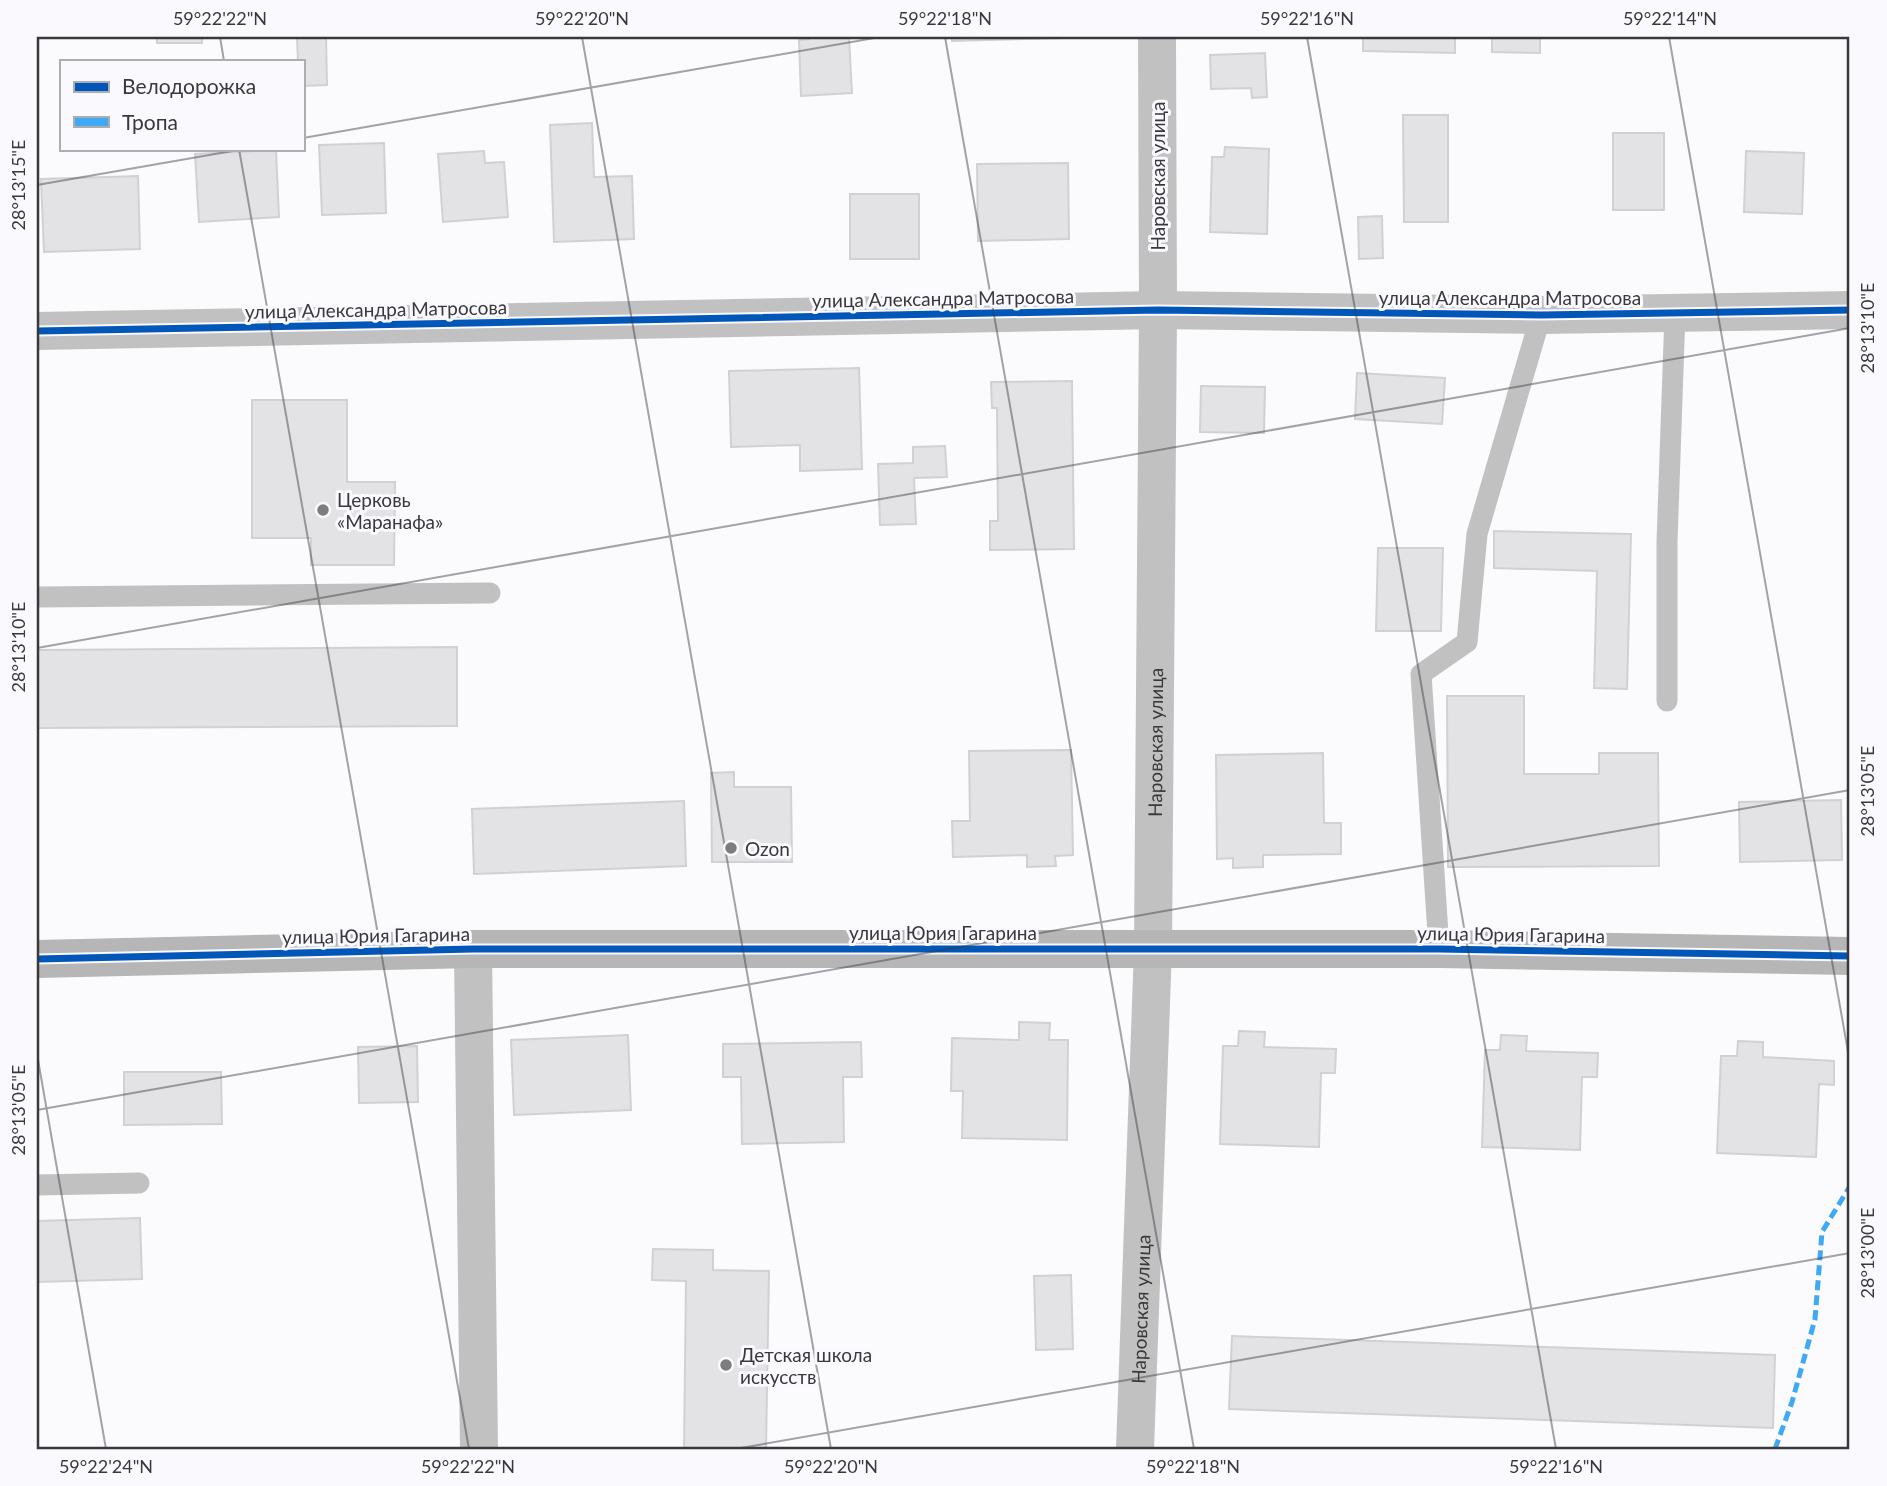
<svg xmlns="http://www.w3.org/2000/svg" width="1887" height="1486" viewBox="0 0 1887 1486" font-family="Lato,sans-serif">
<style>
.building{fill:#e3e2e5;stroke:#d1d0d2;stroke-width:2}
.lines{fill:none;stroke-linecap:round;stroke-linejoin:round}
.lane{stroke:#c1c1c2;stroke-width:21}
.street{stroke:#c1c1c2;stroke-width:38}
.secondary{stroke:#b6b6b7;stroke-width:38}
.quiet{stroke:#3fa9f5;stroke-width:5;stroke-dasharray:10 5;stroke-linecap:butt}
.cycleway-casing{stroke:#faf9fe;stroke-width:11}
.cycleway{stroke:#0057b8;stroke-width:7}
.ticks{fill:none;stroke:#39383b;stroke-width:2;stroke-opacity:0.45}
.poi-dot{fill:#7d7c7f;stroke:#faf9fe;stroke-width:2.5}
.labels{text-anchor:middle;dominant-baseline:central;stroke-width:6;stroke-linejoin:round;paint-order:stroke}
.street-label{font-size:19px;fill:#39383b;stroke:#faf9fe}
.poi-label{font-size:19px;fill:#39383b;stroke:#faf9fe;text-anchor:start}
.neatline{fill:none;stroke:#39383b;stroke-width:2.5}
.ticks-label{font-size:18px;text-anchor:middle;fill:#39383b}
</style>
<rect width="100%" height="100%" fill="#fbfafd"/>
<g class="building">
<rect x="157" y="37" width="45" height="6"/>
<path d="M297 37H326L327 85 303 86V61H298Z"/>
<path d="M809 37H849L852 93 801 96 799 40 809 39Z"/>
<path d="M952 37H1063V38L952 41Z"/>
<path d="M1363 37H1455V53L1363 51Z"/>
<path d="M1492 37H1540V53L1492 52Z"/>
<path d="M1265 53 1267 97 1252 98 1251 88 1211 89 1210 55Z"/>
<path d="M1403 115H1448V222H1404Z"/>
<path d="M592 123 594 177 632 176 634 239 554 242 550 125Z"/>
<rect x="1613" y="133" width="51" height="77"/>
<path d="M384 143 386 213 322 215 319 145Z"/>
<path d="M1225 147 1269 149 1267 234 1210 232 1212 157H1224Z"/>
<path d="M276 150 279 217 199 222 195 154Z"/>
<path d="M484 151 485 163 504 162 508 217 443 222 438 154Z"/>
<path d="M1746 151 1804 153 1802 214 1744 212Z"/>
<path d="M1068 163 1069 239 978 241 977 164Z"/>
<path d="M138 176 140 249 44 252 41 179Z"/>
<rect x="850" y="194" width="69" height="65"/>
<path d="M1382 216 1383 258 1359 259 1358 217Z"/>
<path d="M859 368 862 469 800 471V445L731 447 729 371Z"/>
<path d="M1357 373 1445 378 1442 424 1355 419Z"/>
<path d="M1072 381 1074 549 990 550V521H998L997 408H992L991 382Z"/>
<path d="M1201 386 1265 387 1264 433 1200 432Z"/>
<path d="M252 400H347V482H395L394 565H311V538H252Z"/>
<path d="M945 446 947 477 914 478 916 524 880 525 878 464 913 463V447Z"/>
<path d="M1494 531 1631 534 1627 689 1594 688 1597 571 1494 568Z"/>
<path d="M1378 548H1443L1441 631H1376Z"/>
<path d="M457 647V726L37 728V650Z"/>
<path d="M1447 696H1524V774H1599V753H1658L1659 866 1448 867Z"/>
<path d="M1071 750 1073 855 1055 856 1056 866 1027 867V855L953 857 952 821H970L969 751Z"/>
<path d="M1323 753 1324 823H1341V854L1263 855V867L1233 868V858L1217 859 1216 755Z"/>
<path d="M734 772V787H791L792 862H712L711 773Z"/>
<path d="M1841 800 1842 860 1740 862 1739 802Z"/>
<path d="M684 801 686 866 474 874 472 809Z"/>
<path d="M1019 1022 1050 1023 1049 1040H1068L1067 1140 962 1138 963 1091H951L952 1038 1019 1040Z"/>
<path d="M1239 1031 1265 1032 1264 1047 1336 1049 1335 1073H1321L1319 1147 1220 1144 1223 1046H1238Z"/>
<path d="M628 1035 631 1110 514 1115 511 1040Z"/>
<path d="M1501 1035 1527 1036 1526 1051 1598 1053 1597 1077H1582L1580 1150 1482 1147 1485 1050H1500Z"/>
<path d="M1738 1041 1763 1042V1057L1834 1061V1085L1819 1084 1816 1157 1717 1153 1721 1056H1737Z"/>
<path d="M861 1042 862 1077H843L844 1142 742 1144 741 1077H723V1044Z"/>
<path d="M417 1046 418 1102 359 1103 358 1047Z"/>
<path d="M124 1072H221L222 1124 124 1125Z"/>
<path d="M140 1218 142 1279 37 1282V1221Z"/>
<path d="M653 1249 713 1250V1270L769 1271 766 1449H684L686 1281 652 1280Z"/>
<path d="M1071 1275 1073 1349 1036 1350 1034 1276Z"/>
<path d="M1232 1336 1775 1355 1773 1428 1229 1409Z"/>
</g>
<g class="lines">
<g class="lane">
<path d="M37 597 490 593"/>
<path d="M1667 701V542L1675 313"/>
<path d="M1439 949 1421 674 1467 642 1477 534 1541 315"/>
<path d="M37 1185 139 1183"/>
</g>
<g class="street">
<path d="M37 331 1158 310 1541 315 1850 310"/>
<path d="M473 949 479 1449"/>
<path id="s1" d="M1135 1449 1153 948 1158 310 1157 37"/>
</g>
<path class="secondary" d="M37 959 473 949H1439L1850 956"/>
<path class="quiet" d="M1775 1449 1792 1402 1815 1319 1822 1232 1850 1186"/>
<defs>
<g id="cycleway">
<path d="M37 331 1158 310 1541 315 1850 310"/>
<path d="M37 959 473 949H1439L1850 956"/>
</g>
</defs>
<use href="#cycleway" class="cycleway-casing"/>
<use href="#cycleway" class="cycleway"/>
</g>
<path class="ticks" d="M220 37 224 61M582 37 831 1449M945 37 1194 1449M1307 37 1556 1449M1669 37 1850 1063M303 138 880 37M239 149 469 1449M37 185 244 149M37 648 1850 328M37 1054 106 1449M37 1110 1850 790M735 1449 1850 1253"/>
<g class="poi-dot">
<circle cx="323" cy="510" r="7"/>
<circle cx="731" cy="848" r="7"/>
<circle cx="726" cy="1365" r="7"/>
</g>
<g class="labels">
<g class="street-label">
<text transform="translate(1157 176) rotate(-90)">Наровская улица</text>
<text x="1510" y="297">улица Александра Матросова</text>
<text transform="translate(943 298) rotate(-1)">улица Александра Матросова</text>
<text transform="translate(376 309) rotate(-1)">улица Александра Матросова</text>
<text stroke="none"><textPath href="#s1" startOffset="707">Наровская улица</textPath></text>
<text x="943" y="932">улица Юрия Гагарина</text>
<text transform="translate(1511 934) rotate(1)">улица Юрия Гагарина</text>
<text transform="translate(376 935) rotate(-1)">улица Юрия Гагарина</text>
<text stroke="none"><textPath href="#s1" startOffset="140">Наровская улица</textPath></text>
</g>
<g class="poi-label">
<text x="337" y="499">Церковь<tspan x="337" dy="22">«Маранафа»</tspan></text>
<text x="745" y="848">Ozon</text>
<text x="740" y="1354">Детская школа<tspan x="740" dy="22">искусств</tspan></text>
</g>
</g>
<rect width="1887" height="1486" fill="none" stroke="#faf9fe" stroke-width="77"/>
<rect x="60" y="60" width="245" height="91" fill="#faf9fe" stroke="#adacb0" stroke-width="2"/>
<rect x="74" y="82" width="35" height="10" fill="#0057b8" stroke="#adacb0" stroke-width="2"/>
<text x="122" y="94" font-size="21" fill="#39383b">Велодорожка</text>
<rect x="74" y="117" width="35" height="10" fill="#3fa9f5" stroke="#adacb0" stroke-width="2"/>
<text x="122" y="130" font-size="21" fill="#39383b">Тропа</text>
<rect x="38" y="38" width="1810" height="1410" class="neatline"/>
<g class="ticks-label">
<text x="220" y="25">59°22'22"N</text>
<text x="582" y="25">59°22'20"N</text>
<text x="945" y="25">59°22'18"N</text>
<text x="1307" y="25">59°22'16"N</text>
<text x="1670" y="25">59°22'14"N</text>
<text transform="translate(19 185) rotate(-90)" y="6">28°13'15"E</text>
<text transform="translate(1868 328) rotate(-90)" y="6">28°13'10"E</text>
<text transform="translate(19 647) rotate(-90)" y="6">28°13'10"E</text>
<text transform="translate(1868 791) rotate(-90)" y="6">28°13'05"E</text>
<text transform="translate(19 1110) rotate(-90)" y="6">28°13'05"E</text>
<text transform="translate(1868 1253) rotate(-90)" y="6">28°13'00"E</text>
<text x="106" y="1473">59°22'24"N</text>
<text x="468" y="1473">59°22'22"N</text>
<text x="831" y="1473">59°22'20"N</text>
<text x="1193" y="1473">59°22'18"N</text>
<text x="1556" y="1473">59°22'16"N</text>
</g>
</svg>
